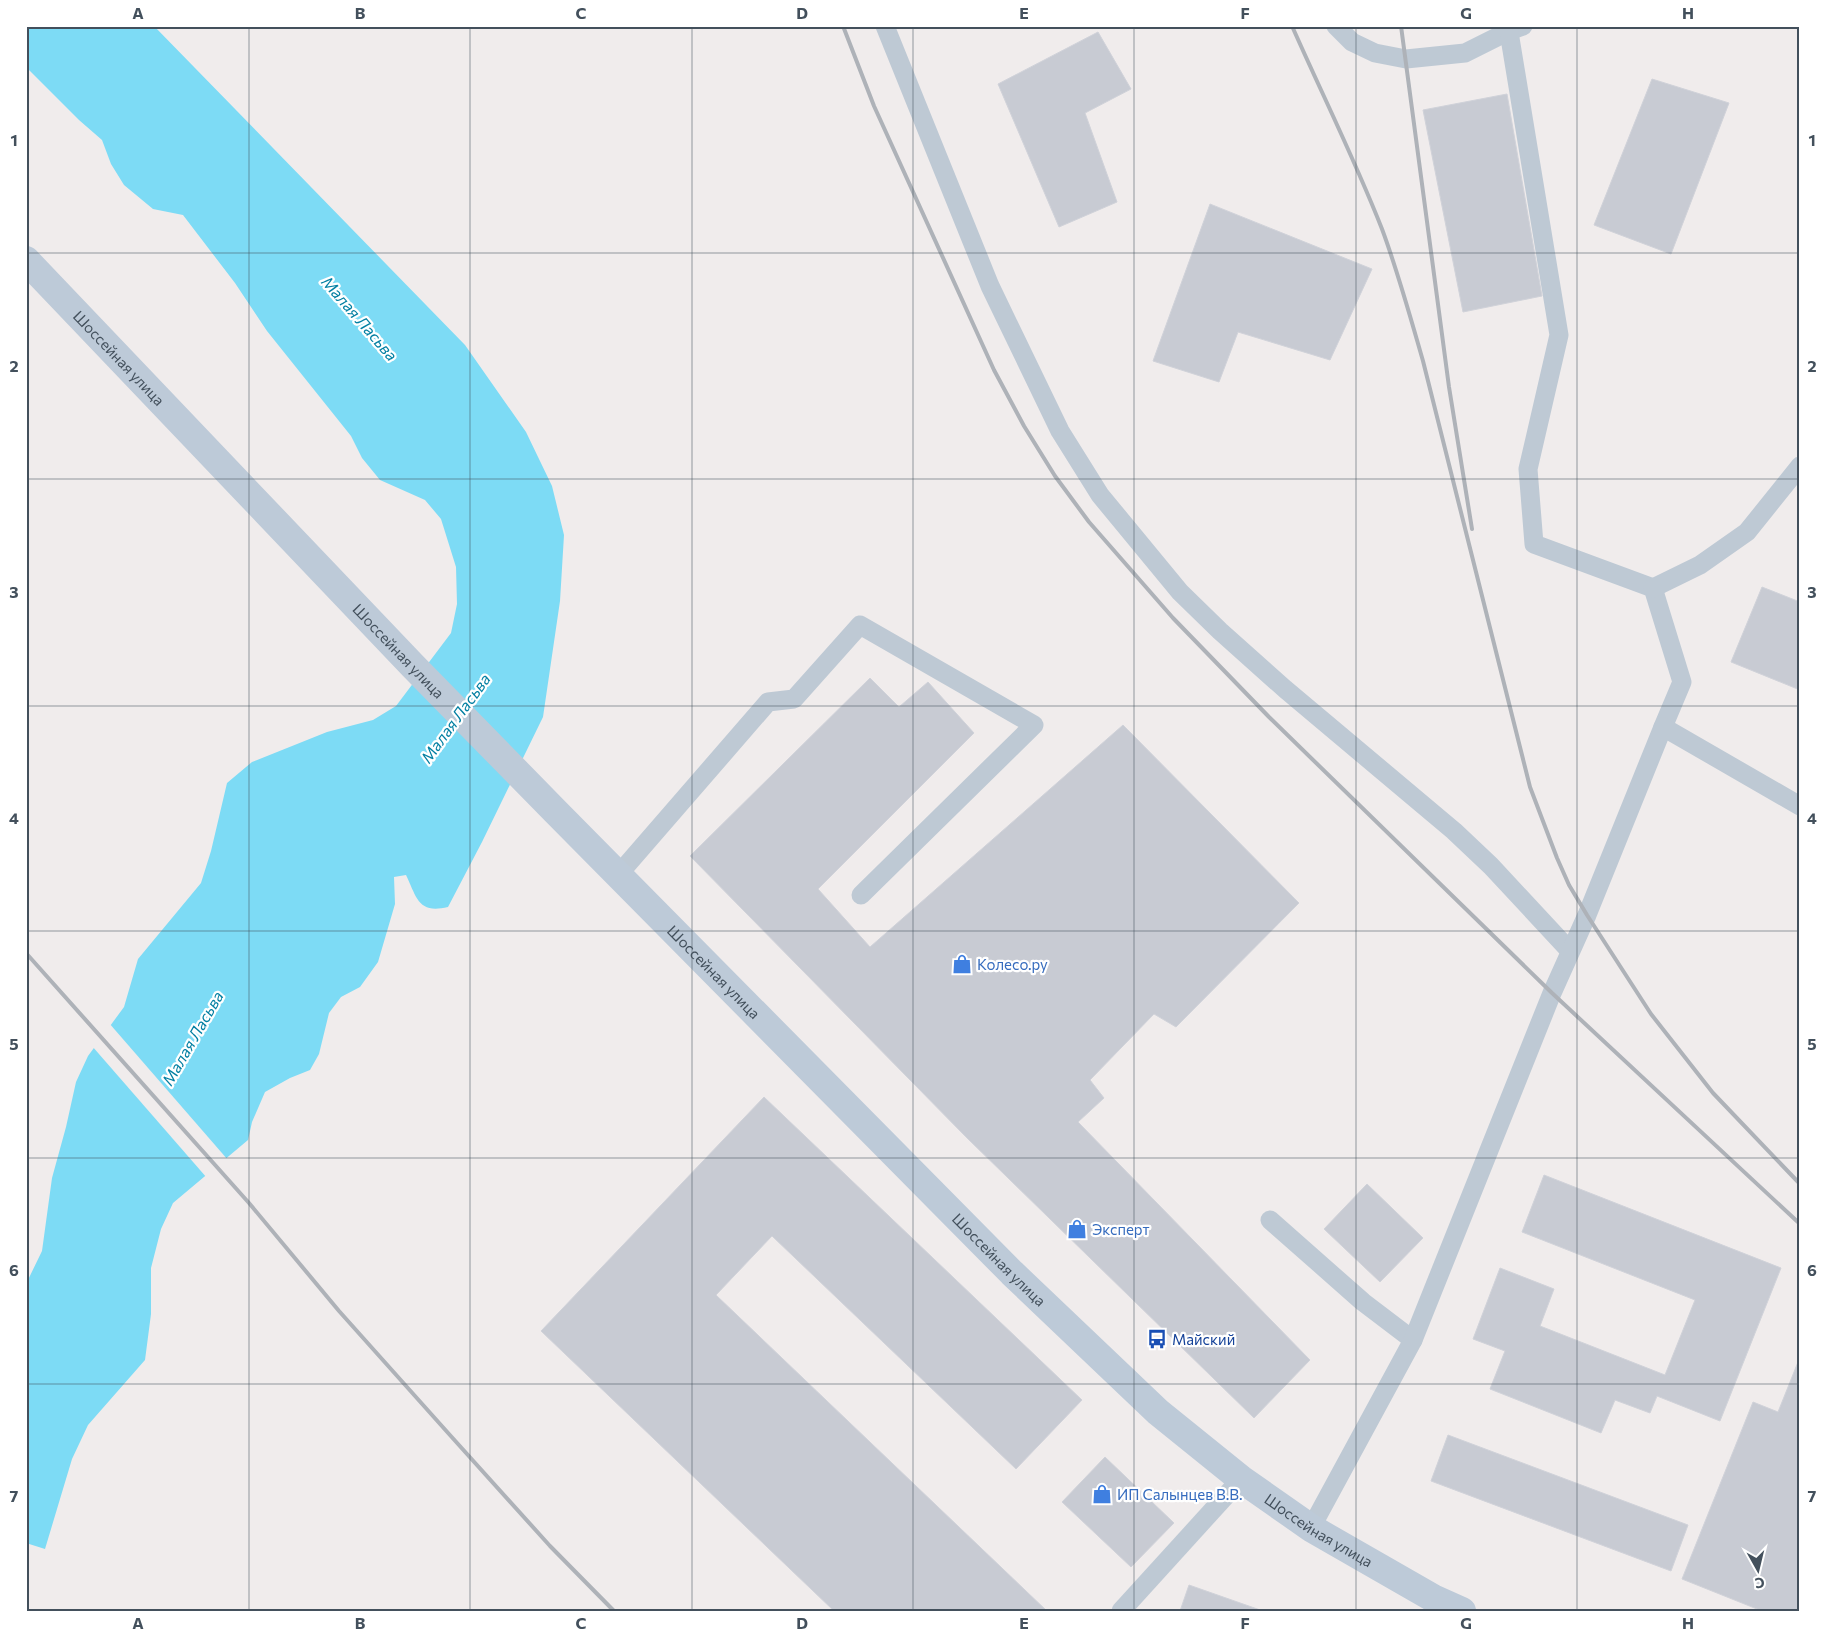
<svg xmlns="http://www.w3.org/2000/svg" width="1826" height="1637" viewBox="0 0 1826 1637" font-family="Commissioner,sans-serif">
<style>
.water{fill:#7ddbf5}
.pier{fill:#f0ecec}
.building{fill:#c8cbd3;stroke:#d0d2d9}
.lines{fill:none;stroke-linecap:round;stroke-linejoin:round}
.lane{stroke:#bec9d4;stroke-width:19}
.secondary{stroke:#bdcad8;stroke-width:28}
.rail{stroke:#aeb2b8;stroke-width:4}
.grid{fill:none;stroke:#43505c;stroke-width:1;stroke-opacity:0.55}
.labels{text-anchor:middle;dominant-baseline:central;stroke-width:4.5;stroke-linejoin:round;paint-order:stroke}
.street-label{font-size:15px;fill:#43505c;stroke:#fff}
.shop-label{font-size:15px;fill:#366cbe;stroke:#fff;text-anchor:start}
.transit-label{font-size:15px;fill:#164399;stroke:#fff;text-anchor:start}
.water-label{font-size:16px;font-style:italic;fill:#027fa2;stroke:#fff}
.neatline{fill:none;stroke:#43505c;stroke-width:2}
.grid-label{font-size:16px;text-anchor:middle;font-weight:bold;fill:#43505c}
</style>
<rect width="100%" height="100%" fill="#f0ecec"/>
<path class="water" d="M26 26H154L465 345 526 432 552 486 564 535 560 601 543 717 482 842 448 907C418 914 417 898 406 875L394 877 395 904 378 962 360 987 341 997 329 1013 319 1054 310 1070 290 1078 265 1092 252 1122 248 1140 173 1203 161 1229 151 1268V1314L145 1360 88 1425 72 1459 45 1549 26 1543V1284L42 1251 52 1178 66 1127 76 1082 88 1056 124 1007 138 959 201 883 211 851 227 783 252 762 327 732 373 720 396 706 451 633 457 604 456 567 441 519 425 500 380 480 362 458 351 436 267 331 235 283 183 215 153 209 124 185 111 164 102 140 79 120 26 67Z"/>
<path class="pier" d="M109 1023 228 1160 207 1178 92 1046Z"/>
<g class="building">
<path d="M1098 32 1131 89 1085 113 1117 202 1059 227 998 84Z"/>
<path d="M1652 79 1729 103 1671 254 1594 225Z"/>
<path d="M1507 94 1542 296 1463 312 1423 110Z"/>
<path d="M1210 204 1372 269 1330 360 1238 332 1219 382 1153 361Z"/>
<path d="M1762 587 1800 602V690L1731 662Z"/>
<path d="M870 678 899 707 928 682 974 733 818 889 870 947 1123 725 1299 903 1176 1027 1154 1014 1090 1080 1104 1098 1078 1122 1310 1360 1254 1418 967 1138 690 856Z"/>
<path d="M764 1097 1082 1400 1016 1469 772 1236 716 1295 1047 1611H834L541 1331Z"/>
<path d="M1544 1175 1781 1268 1720 1421 1657 1396 1650 1413 1615 1400 1601 1433 1490 1389 1505 1351 1473 1339 1500 1268 1554 1289 1540 1326 1665 1375 1695 1300 1522 1232Z"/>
<path d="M1367 1184 1423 1238 1380 1282 1324 1229Z"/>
<path d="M1800 1357V1611H1762L1682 1579 1753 1402 1778 1412Z"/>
<path d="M1448 1435 1688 1525 1671 1571 1431 1481Z"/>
<path d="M1105 1457 1174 1523 1131 1567 1062 1502Z"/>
<path d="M1189 1585 1263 1611H1180Z"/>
</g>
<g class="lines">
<g class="lane">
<path d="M885 26 990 286 1060 431 1100 495 1180 592 1220 631 1285 689 1454 831 1491 866 1570 951"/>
<path d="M1336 26 1352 42 1375 53 1406 59 1465 53 1509 31 1523 26"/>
<path d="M1508 26 1559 335 1528 469 1534 544 1653 588 1682 682 1663 727"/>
<path d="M1653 588 1700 565 1747 532 1800 466"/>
<path d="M618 875 768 702 794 699 860 625 1034 725 861 895"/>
<path d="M1270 1220 1363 1302 1413 1340"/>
<path d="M1311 1528 1413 1340 1552 993 1587 915 1663 727 1800 806"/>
<path d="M1121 1611 1241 1479"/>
</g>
<path class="secondary" id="s1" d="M26 260 413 666 555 811 1012 1273 1158 1412 1241 1479 1311 1528 1433 1598 1462 1611"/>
<g class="rail">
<path d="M843 26 874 106 994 370 1024 426 1055 476 1089 522 1173 618 1269 717 1552 993 1800 1224"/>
<path d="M1292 26C1322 94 1355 160 1382 229 1398 272 1410 316 1423 361L1530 787 1557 858 1569 885 1587 915 1651 1014 1713 1093 1800 1184"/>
<path d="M1401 26 1449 387 1472 529"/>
<path d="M26 953 249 1203 339 1311 449 1434 550 1546 614 1611"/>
</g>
</g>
<path class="grid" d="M249 26V1611M470 26V1611M692 26V1611M913 26V1611M1134 26V1611M1356 26V1611M1577 26V1611M26 253H1800M26 479H1800M26 706H1800M26 931H1800M26 1158H1800M26 1384H1800"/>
<defs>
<symbol id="shop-bare" viewBox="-9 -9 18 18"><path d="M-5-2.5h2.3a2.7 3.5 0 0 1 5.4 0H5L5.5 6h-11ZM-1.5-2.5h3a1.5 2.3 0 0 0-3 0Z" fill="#3f7fe0" stroke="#fff" stroke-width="2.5" paint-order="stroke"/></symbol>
<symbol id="bus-bare" viewBox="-9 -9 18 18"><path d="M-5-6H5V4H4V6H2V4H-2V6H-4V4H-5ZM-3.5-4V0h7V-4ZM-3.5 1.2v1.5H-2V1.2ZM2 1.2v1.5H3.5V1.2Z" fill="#1a4fb4" stroke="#fff" stroke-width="2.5" paint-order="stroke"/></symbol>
</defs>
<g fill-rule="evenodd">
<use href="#shop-bare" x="948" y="950" width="28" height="28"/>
<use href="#shop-bare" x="1063" y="1215" width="28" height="28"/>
<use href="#bus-bare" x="1143" y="1325" width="28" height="28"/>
<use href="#shop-bare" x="1088" y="1480" width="28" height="28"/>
</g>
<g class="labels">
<g class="street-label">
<text stroke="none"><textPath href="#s1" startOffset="135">Шоссейная улица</textPath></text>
<text stroke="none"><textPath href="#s1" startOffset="540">Шоссейная улица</textPath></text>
<text stroke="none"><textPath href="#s1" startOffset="990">Шоссейная улица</textPath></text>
<text stroke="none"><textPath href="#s1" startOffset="1395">Шоссейная улица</textPath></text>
<text stroke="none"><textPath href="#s1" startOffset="1815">Шоссейная улица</textPath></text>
</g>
<g class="shop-label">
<text x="977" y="964">Колесо.ру</text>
<text x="1092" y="1229">Эксперт</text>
<text x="1117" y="1494">ИП Салынцев В.В.</text>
</g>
<g class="transit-label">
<text x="1172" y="1339">Майский</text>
</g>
<g class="water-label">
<text transform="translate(360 318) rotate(49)">Малая Ласьва</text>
<text transform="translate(455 718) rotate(-54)">Малая Ласьва</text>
<text transform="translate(192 1038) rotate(-60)">Малая Ласьва</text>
</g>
</g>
<rect width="1826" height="1637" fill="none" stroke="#ffffff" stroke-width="55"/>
<g transform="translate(1758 1570) rotate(172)" stroke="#ffffff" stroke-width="4" paint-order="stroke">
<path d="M0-4L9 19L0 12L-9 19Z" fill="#43505c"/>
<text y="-8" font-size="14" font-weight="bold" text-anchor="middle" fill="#43505c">С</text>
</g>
<rect x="28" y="28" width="1770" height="1582" class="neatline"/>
<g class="grid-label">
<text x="138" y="19">A</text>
<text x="360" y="19">B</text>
<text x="581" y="19">C</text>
<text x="802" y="19">D</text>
<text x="1024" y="19">E</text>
<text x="1245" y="19">F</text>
<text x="1466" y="19">G</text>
<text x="1688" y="19">H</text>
<text x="14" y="146">1</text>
<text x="1812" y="146">1</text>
<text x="14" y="372">2</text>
<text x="1812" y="372">2</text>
<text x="14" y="598">3</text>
<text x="1812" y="598">3</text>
<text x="14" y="824">4</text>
<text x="1812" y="824">4</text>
<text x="14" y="1050">5</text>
<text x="1812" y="1050">5</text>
<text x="14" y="1276">6</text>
<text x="1812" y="1276">6</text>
<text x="14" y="1502">7</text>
<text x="1812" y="1502">7</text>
<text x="138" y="1629">A</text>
<text x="360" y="1629">B</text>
<text x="581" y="1629">C</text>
<text x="802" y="1629">D</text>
<text x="1024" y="1629">E</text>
<text x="1245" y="1629">F</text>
<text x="1466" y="1629">G</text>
<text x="1688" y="1629">H</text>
</g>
</svg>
